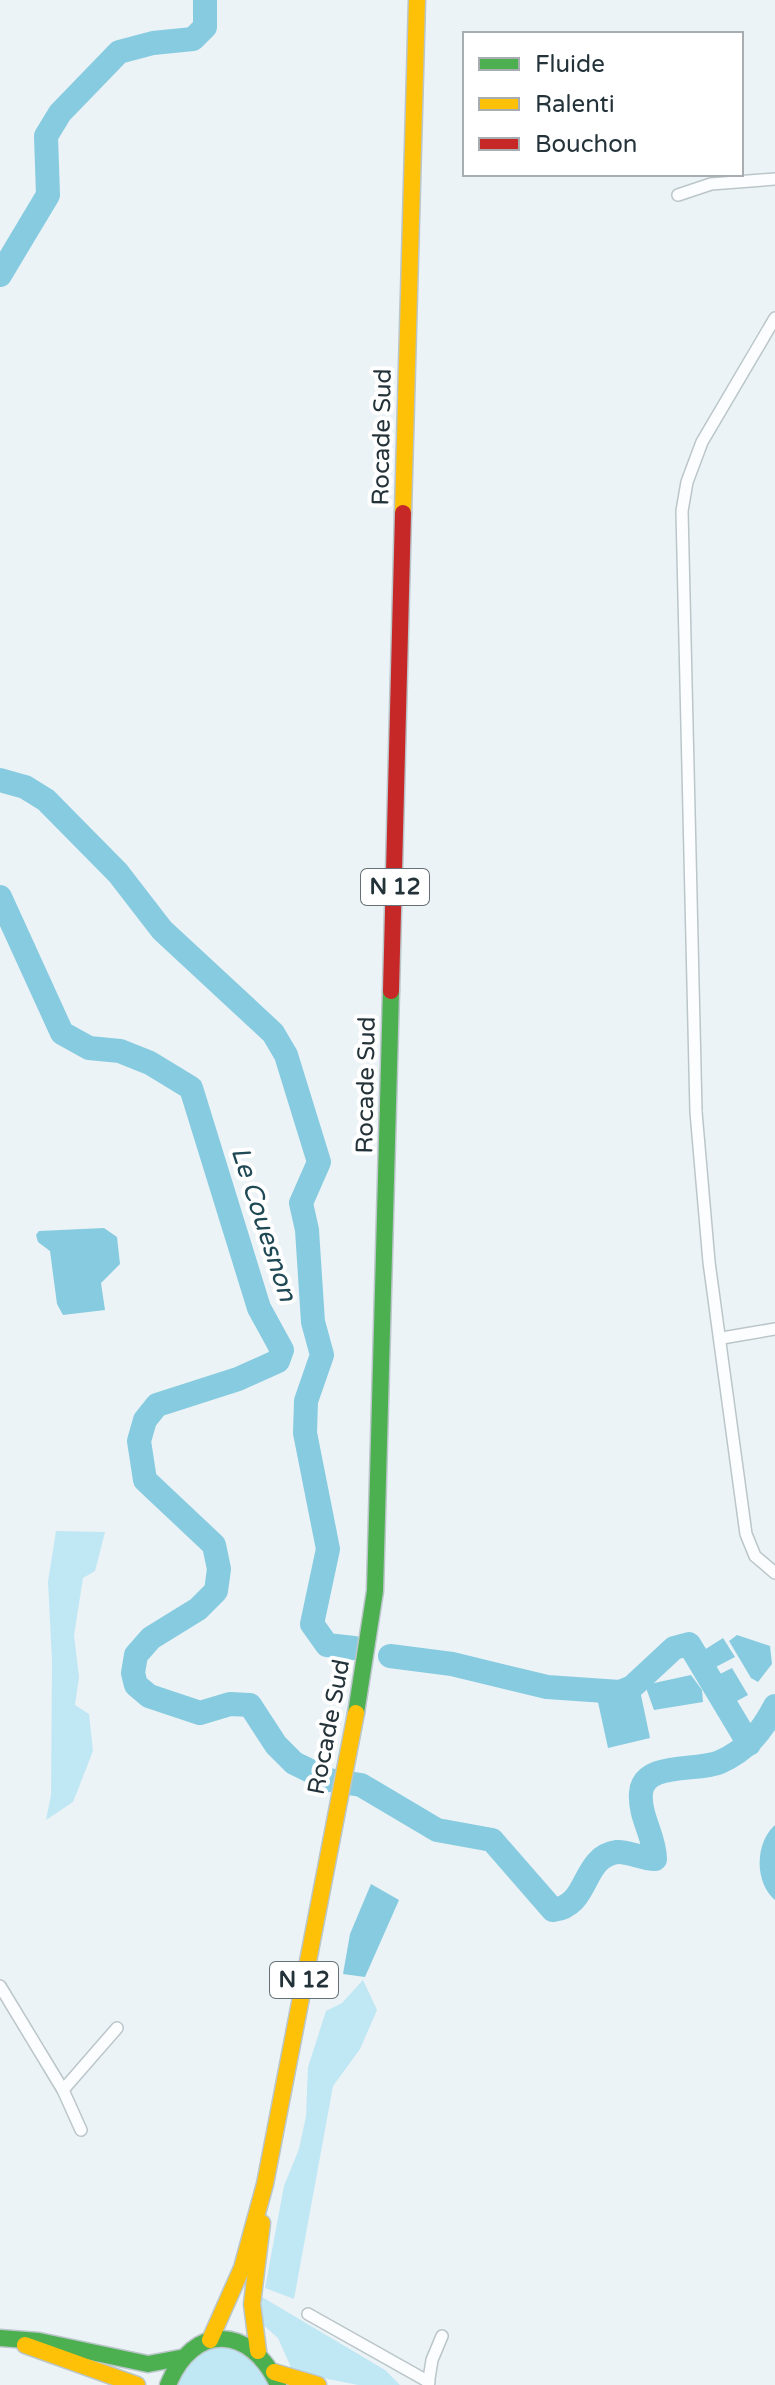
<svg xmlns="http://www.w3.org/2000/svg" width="775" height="2385" viewBox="0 0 775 2385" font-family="'Varela Round',sans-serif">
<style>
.green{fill:#c0e7f4}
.water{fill:#87cbe0}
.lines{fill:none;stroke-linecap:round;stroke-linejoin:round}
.river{stroke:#87cbe0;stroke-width:24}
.street-casing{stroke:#bbc6ca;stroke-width:14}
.fast-casing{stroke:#bbc6ca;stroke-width:19}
.slow-casing{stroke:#bbc6ca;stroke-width:19}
.jam-casing{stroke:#bbc6ca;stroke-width:19}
.street{stroke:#fcfdfe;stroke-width:11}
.fast{stroke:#4caf50;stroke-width:16}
.slow{stroke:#ffc107;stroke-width:16}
.jam{stroke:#c62828;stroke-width:16}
.labels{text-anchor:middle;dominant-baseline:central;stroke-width:8;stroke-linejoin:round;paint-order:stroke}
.shield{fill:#fff;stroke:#667074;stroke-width:2}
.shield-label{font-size:22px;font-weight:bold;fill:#243339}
.street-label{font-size:24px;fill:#243339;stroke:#fff}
.water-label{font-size:26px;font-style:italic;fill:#204956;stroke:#fff}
</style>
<rect width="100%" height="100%" fill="#ebf3f6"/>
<g class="green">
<path d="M56 1531 105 1532 95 1571 83 1578 74 1635 79 1677 75 1705 89 1714 93 1751 73 1802 46 1820 51 1795 52 1661 48 1582Z"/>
<path d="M363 1980 377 2010 360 2049 333 2086 294 2299 265 2288 284 2186 299 2149 306 2116 308 2067 326 2011 342 2003Z"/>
<path d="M262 2297 385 2370 400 2385H358L293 2372 278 2338 261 2323Z"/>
<path d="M215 2347C242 2347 260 2359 269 2385H174C184 2365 193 2353 215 2347Z"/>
</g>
<g class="water">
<path d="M104 1228 117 1237 120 1264 101 1283 105 1310 63 1315 57 1304 50 1251 38 1242 36 1235 39 1231Z"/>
<path d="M737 1635 770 1646 772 1664 758 1682 751 1678 729 1641Z"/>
<path d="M723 1638 735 1657 712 1669 701 1652Z"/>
<path d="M732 1668 748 1695 735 1702 718 1675Z"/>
<path d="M691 1675 702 1690 703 1702 654 1710 645 1685Z"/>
<path d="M641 1695 650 1738 608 1748 598 1702Z"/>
<path d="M775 1825V1900C754 1882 755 1843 775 1825Z"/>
<path d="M371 1884 399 1900 365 1977 343 1974 350 1934Z"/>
</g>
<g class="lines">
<g class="river">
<path d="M0 275 48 195 46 136 60 113 119 52 153 43 193 39 205 27V0"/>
<path d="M0 780 25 787 46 800 118 873 162 930 273 1033 286 1055 319 1162 301 1203 307 1230 313 1322 322 1355 306 1401 305 1433 328 1549 312 1624 327 1645 354 1648"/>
<path d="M0 897 62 1033 89 1048 120 1051 150 1063 191 1088 259 1308 282 1350 278 1361 238 1379 157 1405 145 1420 139 1441 145 1480 214 1545 219 1569 216 1591 198 1609 151 1638 136 1655 133 1673 136 1685 149 1696 200 1713 230 1704 250 1705 276 1745 294 1763 329 1780 361 1785 437 1830 492 1840 553 1910C590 1906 581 1857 617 1852 628 1851 642 1859 655 1859 655 1836 639 1817 641 1793 643 1761 698 1772 720 1762 747 1750 762 1731 775 1706"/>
<path d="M390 1656 452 1664 547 1687 620 1692 632 1687 674 1648 689 1644 749 1744"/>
</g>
<defs>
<g id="street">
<path d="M678 195 711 184 775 179"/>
<path d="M775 318 702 442 687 482 682 511 696 1112 709 1262 746 1534 755 1556 775 1573"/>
<path d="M722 1338 775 1329"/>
<path d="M0 1986 63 2090 81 2130"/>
<path d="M63 2090 117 2028"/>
<path d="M308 2314 429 2382"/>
<path d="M428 2385 432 2360 442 2336"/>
</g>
<g id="fast">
<path d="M356 1713 375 1591 391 991"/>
<path d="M0 2338 39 2341 148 2364 180 2358"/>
<path d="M168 2385C193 2322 251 2325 278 2385"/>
</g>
<g id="slow">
<path d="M403 513 417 0"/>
<path d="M210 2340 242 2268 265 2184 356 1713"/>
<path d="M25 2345 137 2385"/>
<path d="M258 2351 252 2304 262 2223"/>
<path d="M274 2372 318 2385"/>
</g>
<path id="jam" d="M391 991 403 513"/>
</defs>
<use href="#street" class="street-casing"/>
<use href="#fast" class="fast-casing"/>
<use href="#slow" class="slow-casing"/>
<use href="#jam" class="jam-casing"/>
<use href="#street" class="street"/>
<use href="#fast" class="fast"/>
<use href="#slow" class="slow"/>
<use href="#jam" class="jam"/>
</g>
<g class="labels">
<g class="shield">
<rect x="361" y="869" width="68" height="36" rx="6"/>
<rect x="270" y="1962" width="68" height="36" rx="6"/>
</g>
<g class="shield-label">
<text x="395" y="887">N 12</text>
<text x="304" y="1980">N 12</text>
</g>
<g class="street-label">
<text transform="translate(382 437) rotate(-89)">Rocade Sud</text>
<text transform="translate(366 1085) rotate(-89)">Rocade Sud</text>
<text transform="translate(329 1727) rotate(-79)">Rocade Sud</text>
</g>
<g class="water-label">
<text transform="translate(264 1224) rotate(72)">Le Couesnon</text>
</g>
</g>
<rect x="463" y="32" width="280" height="144" fill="#ffffff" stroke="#a7adb0" stroke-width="2"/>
<rect x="479" y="58" width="40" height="12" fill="#4caf50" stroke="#a7adb0" stroke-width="2"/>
<text x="535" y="72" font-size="24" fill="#243339">Fluide</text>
<rect x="479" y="98" width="40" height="12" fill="#ffc107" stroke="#a7adb0" stroke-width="2"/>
<text x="535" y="112" font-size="24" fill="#243339">Ralenti</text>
<rect x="479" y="138" width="40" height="12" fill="#c62828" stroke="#a7adb0" stroke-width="2"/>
<text x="535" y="152" font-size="24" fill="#243339">Bouchon</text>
</svg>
